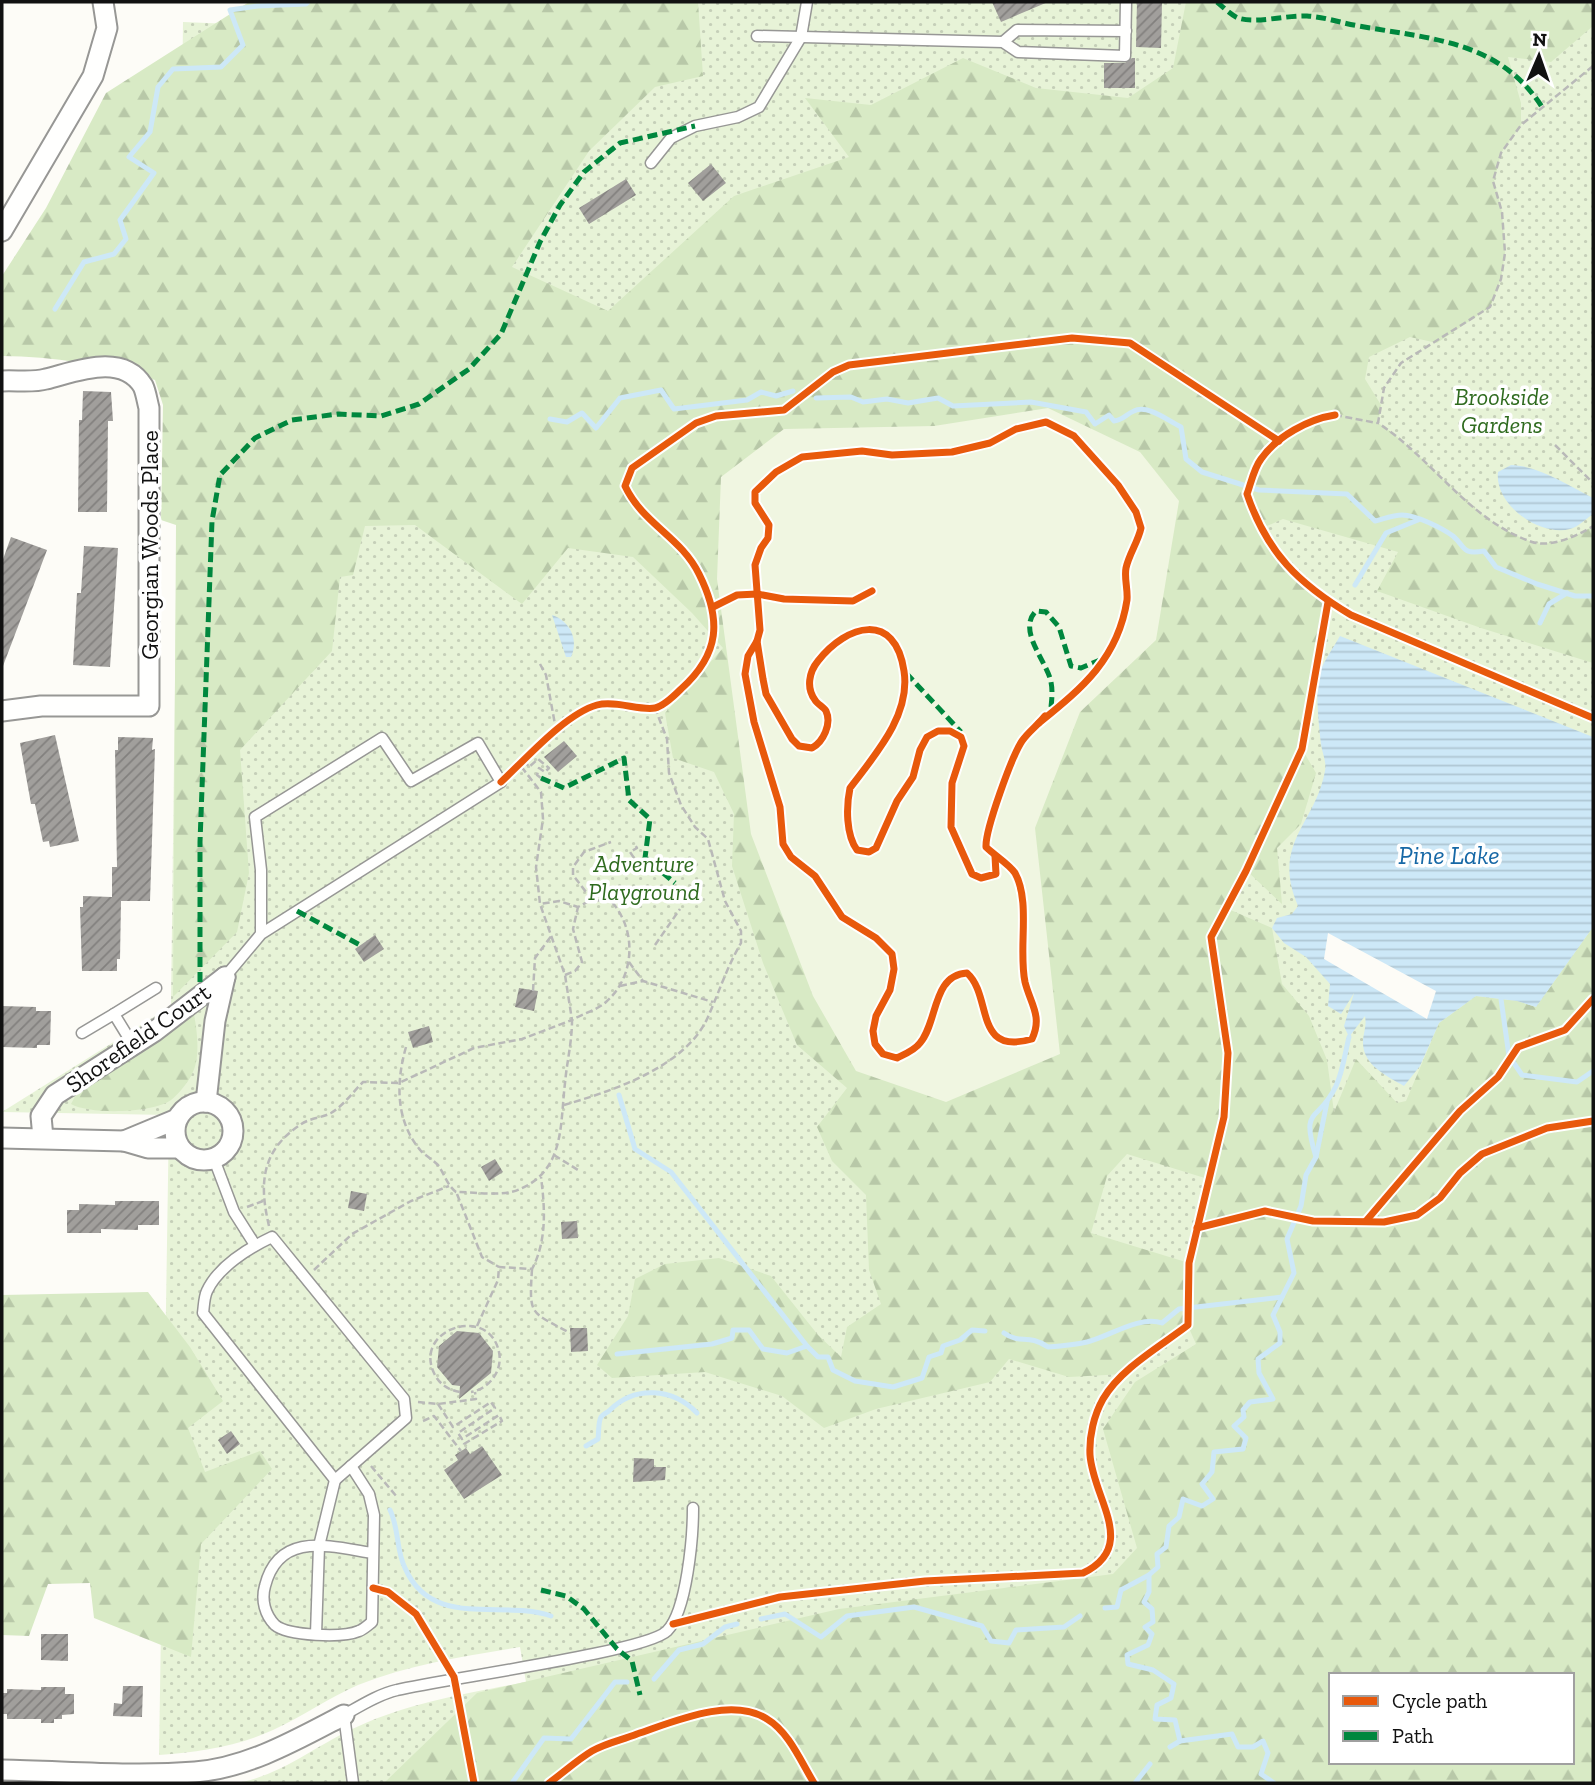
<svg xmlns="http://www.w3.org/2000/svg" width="1595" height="1785" viewBox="0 0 1595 1785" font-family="'Zilla Slab',serif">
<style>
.grass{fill:url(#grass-dots);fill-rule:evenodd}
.forest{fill:url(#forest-firs);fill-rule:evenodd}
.pitch{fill:#f0f6e1}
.water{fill:url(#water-rules)}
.pier{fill:#fdfcf7}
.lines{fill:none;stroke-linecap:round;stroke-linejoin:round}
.stream{stroke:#cde8f7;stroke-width:5}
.building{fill:url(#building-hatch)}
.service-casing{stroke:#979795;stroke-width:13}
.minor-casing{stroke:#979795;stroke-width:23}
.path{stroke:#b9b9b8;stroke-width:2.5;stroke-dasharray:7 3.5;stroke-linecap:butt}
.service{stroke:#fffffe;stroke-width:10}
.minor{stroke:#fffffe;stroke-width:19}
.quiet{stroke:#00873e;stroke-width:5;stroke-dasharray:10 5;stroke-linecap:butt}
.cycleway-casing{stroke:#fff;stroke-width:11}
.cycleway{stroke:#e8590c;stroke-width:7}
.labels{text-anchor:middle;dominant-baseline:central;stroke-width:7;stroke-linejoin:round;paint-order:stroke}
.park-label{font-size:24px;font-style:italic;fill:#2f6b1f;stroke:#fff}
.street-label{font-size:24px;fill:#111;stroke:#fff}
.water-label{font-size:26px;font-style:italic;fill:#1768a6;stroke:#fff}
</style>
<defs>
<pattern id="grass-dots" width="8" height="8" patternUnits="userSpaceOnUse" patternTransform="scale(1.75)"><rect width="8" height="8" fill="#e7f3d7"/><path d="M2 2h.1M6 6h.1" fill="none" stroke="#c5cfb8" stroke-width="1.8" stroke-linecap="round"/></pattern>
<pattern id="forest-firs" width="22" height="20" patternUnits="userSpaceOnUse" patternTransform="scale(1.75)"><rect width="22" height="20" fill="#d8eac5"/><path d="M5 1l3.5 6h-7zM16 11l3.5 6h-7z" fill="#b8c8a8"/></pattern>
<pattern id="water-rules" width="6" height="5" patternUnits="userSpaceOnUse" patternTransform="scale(1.75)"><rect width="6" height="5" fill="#cde8f7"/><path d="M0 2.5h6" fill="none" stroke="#afc6d3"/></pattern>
<pattern id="building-hatch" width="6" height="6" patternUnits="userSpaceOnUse" patternTransform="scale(1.75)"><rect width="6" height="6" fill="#a19f9c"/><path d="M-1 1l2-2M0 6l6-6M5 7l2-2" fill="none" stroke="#82807e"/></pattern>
</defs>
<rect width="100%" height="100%" fill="#fdfcf7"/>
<path class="grass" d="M280 2H1593V1783H237C283 1775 317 1744 359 1726 412 1702 469 1693 526 1682L520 1647C465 1656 410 1664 358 1685 328 1698 302 1717 273 1730 236 1747 199 1752 159 1755L169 1115 2 1112 171 1006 183 22 257 25ZM1331 1675H1572V1762H1331Z"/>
<g class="forest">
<path d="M249 2H698L703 76 655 87 589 151 512 267 608 311 734 196 849 157 805 98 871 105 963 58 1036 88 1128 98 1173 68 1186 2H1593V26L1551 62 1508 57 1521 103V125L1501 153 1494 181 1502 212 1505 253 1501 279 1490 307 1437 343 1410 337 1369 357 1365 379 1381 405 1378 423C1432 458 1468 520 1532 542 1551 548 1578 536 1593 526V663L1481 628 1377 591 1398 552 1283 519 1260 529 1287 569 1328 602 1302 749 1316 773 1301 824 1277 848 1282 904 1247 871 1226 908 1272 928 1282 984 1309 1016 1327 1060 1334 1112 1356 1059 1397 1103 1406 1101 1439 1023 1476 996 1517 1001 1536 1007 1593 927V1783H384L477 1693 839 1609 1113 1574 1137 1548 1103 1429 1135 1382 1196 1344 1188 1326 1124 1374 1069 1377 1009 1359 990 1382 876 1409 824 1428 782 1396 705 1372 612 1378 597 1365 628 1316 635 1279 665 1264 719 1258 771 1276 818 1335 841 1357 847 1327 881 1304 869 1270 866 1195 832 1161 817 1127 847 1088 797 1045 763 963 732 866 734 814 714 772 673 758 665 713 723 648 692 613 633 557 568 548 522 604 415 525 365 526 353 575 340 577 332 651 240 750 249 873 237 932 173 997 176 525 161 520 163 405 155 380C106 365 53 356 2 356V276L46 208 106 93ZM1127 1154 1208 1179 1189 1263 1091 1233 1107 1176ZM1331 1675H1572V1762H1331Z"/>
<path d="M193 1010C197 1028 201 1057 192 1074 189 1081 178 1095 171 1100 154 1113 90 1115 71 1104L79 1089Z"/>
<path d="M148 1292 190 1347 223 1401 188 1428 205 1472 260 1451 272 1469 201 1544 191 1657 94 1618 90 1583 48 1584 29 1636 2 1635V1295Z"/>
</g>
<path class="pitch" d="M1048 408 1140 452 1179 501 1156 640 1080 712 1035 828 1060 1054 946 1102 856 1071 813 996 751 834 717 579 721 477 784 429 934 426Z"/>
<g class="water">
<path d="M1511 465C1539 466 1568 485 1593 498V514C1587 518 1578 527 1570 529 1539 537 1494 504 1498 472Z"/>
<path d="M552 615C570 621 579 640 571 657H566Z"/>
<path d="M1340 636 1593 737V927L1536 1007 1517 1001 1476 996 1439 1023 1420 1066 1404 1086C1387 1076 1363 1065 1363 1043 1363 1033 1367 1027 1365 1016L1349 1037 1344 1026 1354 993 1341 1014 1328 1006 1330 984 1306 957 1284 943 1272 928 1277 918 1292 914 1298 906C1271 843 1315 825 1325 771 1327 762 1322 753 1321 744 1319 728 1315 688 1319 674 1324 661 1333 648 1340 636Z"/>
</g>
<path class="pier" d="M1328 933 1436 991 1427 1019 1324 959Z"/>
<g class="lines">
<g class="stream">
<path d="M55 309 84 262 114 254 126 239 120 220 154 173 129 157 150 132 158 87 173 69 221 67 243 45 230 10 258 6 306 4 308 2"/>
<path d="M816 398 851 397 863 402 887 399 908 403 938 398 953 406 1031 402 1086 412 1095 424 1109 415 1114 421C1124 420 1126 414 1134 411 1148 404 1168 421 1181 427L1186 459 1202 472 1259 490 1347 494 1375 521C1383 519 1394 515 1402 515 1416 515 1442 528 1453 536 1466 547 1461 555 1484 551L1496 567 1537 584 1575 596H1593"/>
<path d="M550 419 567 422 582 413 596 428 620 398 661 390 674 409 747 400 761 392 776 396 793 391"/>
<path d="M1355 585 1386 533 1418 520"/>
<path d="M1540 623 1549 604 1567 593"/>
<path d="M1501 999 1509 1056 1522 1075 1577 1082 1593 1071"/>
<path d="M619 1095 635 1149 671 1172 807 1346"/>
<path d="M1316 1157 1327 1102"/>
<path d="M1004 1333C1021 1345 1027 1333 1048 1347 1061 1346 1074 1345 1087 1342 1108 1337 1140 1315 1162 1323L1179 1309 1282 1297"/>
<path d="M617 1354 712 1344 732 1338 733 1330H749L763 1349 787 1353 807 1346 818 1357H828L833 1370 855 1381 893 1387 922 1378 929 1357 941 1353 943 1346 960 1340 972 1330 985 1331"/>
<path d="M586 1446 598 1439C599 1433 598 1422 601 1417 603 1414 607 1413 610 1410 635 1385 673 1388 697 1413"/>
<path d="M390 1510C399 1528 396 1550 405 1568 432 1630 502 1599 551 1616"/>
<path d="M1105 1608 1117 1607 1121 1590 1149 1575"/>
<path d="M761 1619 785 1614 821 1637 847 1616 914 1607 982 1626 991 1641 1009 1643 1016 1630 1064 1627 1080 1616"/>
<path d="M654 1679 679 1650 703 1644 725 1627 737 1624"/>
<path d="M1170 1747 1180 1741"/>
<path d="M512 1783 544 1738 571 1739 615 1682H627"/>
<path d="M1135 1783 1150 1764"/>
<path d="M1274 1783 1261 1774 1268 1753 1263 1741 1253 1747H1238L1232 1734 1180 1741 1175 1720 1155 1719 1157 1705 1171 1698 1174 1684 1153 1670 1128 1664 1127 1655 1148 1645 1152 1634 1145 1627 1153 1622 1152 1609 1144 1602 1149 1592V1575L1158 1567 1157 1554 1166 1547 1169 1526 1179 1517 1183 1499 1202 1506 1213 1499 1202 1484 1212 1472 1214 1452 1243 1449 1246 1438 1234 1426 1244 1417 1243 1410 1250 1402 1273 1399 1259 1373 1258 1359 1280 1343V1332L1273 1315 1294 1273 1287 1239 1301 1206 1306 1175 1316 1157C1300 1105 1318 1124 1336 1086 1343 1071 1345 1053 1349 1037"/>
</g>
</g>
<g class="building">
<path d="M992 2H1048L1001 22Z"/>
<path d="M1137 2H1162L1161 48 1136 47Z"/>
<path d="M1132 58H1135V88H1104V63H1125Z"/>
<path d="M711 164 726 183 703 201 688 183Z"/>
<path d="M626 179 636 195 589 224 579 208Z"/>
<path d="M83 391 111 392 113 421H108L107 512H78L79 420H82Z"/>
<path d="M11 537 47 550 3 666 2 562Z"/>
<path d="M84 546 118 548 110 667 73 665 77 593H81Z"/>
<path d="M55 735 79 841 50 847 49 841 43 842 35 804H31L20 743Z"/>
<path d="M118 737 153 738 152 750 155 749 150 901H121L120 959H117V971H82L80 907H83V896L112 897V867H117L115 750H118Z"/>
<path d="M564 741 577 756 558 772 544 757Z"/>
<path d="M375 935 384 949 364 962 355 949Z"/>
<path d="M519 988 538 991 534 1011 515 1007Z"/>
<path d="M2 1006 36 1007V1011H51L50 1045H37V1048L2 1047Z"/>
<path d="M429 1026 433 1042 413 1048 408 1032Z"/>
<path d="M495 1159 503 1172 489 1181 481 1167Z"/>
<path d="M351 1191 367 1194 364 1211 348 1208Z"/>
<path d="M115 1201H159V1225H138V1230L101 1229V1233H67V1210H79V1204L115 1205Z"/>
<path d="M577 1221 578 1238 562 1239 561 1222Z"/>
<path d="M570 1328H587L588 1351 571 1352Z"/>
<path d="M457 1331 479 1333 493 1351 491 1373 459 1399 460 1386 452 1385 437 1367 439 1346Z"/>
<path d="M231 1431 240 1444 227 1454 218 1440Z"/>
<path d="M482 1446 502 1475 464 1499 444 1470 458 1460 455 1455 466 1448 470 1454Z"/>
<path d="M634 1458 654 1459V1467H666L665 1480 633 1482Z"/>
<path d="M41 1634H68V1661L41 1660Z"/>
<path d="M123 1686H143L142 1717 113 1716 114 1703 122 1704Z"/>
<path d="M41 1687H65V1694H74V1714L62 1715V1719H54V1723H41V1719H7V1714H2V1693H7V1689L41 1690Z"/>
</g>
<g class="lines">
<defs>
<g id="service">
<path d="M757 36 1003 42 1018 52 1125 56 1126 2"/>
<path d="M1003 42 1017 30 1126 31"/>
<path d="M651 163 671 138 695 126 738 117 759 107 801 37 807 2"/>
<path d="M225 977 261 934 501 782 478 743 411 781 382 738 255 817 261 870V934"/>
<path d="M114 1014 156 988"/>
<path d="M82 1033 114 1014 133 1045"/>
<path d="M214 1159 234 1212 255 1245"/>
<path d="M272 1237 404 1399 406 1418 335 1480 203 1313C204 1306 204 1297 207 1291 218 1267 249 1248 272 1237Z"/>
<path d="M351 1466 369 1494 374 1515 372 1622C368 1625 364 1629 359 1631 343 1638 288 1636 275 1625 265 1615 261 1600 265 1586 279 1531 329 1546 372 1553"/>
<path d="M316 1634 319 1546 335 1480"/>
<path d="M353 1783 344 1715C360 1706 379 1694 397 1690 441 1679 646 1652 667 1631 687 1611 693 1536 693 1508"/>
</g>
<g id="minor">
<path d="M2 231 93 76 107 28 103 2"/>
<path d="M2 381C16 380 32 383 46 379 75 372 122 352 143 386 146 392 147 401 149 408V706H41L2 711"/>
<circle cx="204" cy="1131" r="29"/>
<path d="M206 1102 215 1021 225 977"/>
<path d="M2 1138 124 1141 148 1148H180"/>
<path d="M43 1138 41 1116 55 1095 155 1031 225 977"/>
<path d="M124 1141 177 1119"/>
<path d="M2 1770C65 1771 131 1777 195 1772 248 1768 298 1739 344 1715"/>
</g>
</defs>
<use href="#service" class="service-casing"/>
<use href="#minor" class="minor-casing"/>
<g class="path">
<path d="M1593 66 1521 125 1501 153 1493 181 1502 212 1505 253 1501 279 1490 307 1401 363 1384 388 1378 423C1432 458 1468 520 1532 542 1550 548 1578 536 1593 526"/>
<path d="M1335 415 1377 423"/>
<path d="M1555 445 1593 483"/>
<path d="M540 664 546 675 556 730"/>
<path d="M524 760 529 767 538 759 549 768 545 772 539 768 537 775 541 778"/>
<path d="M634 858 630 852 637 848 635 845"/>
<path d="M634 889 643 891"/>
<path d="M589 901V896L573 875V867L584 852 611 842"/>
<path d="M655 945 680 909"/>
<path d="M629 962 643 981 713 1002"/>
<path d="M565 975 575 971 582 962 573 929 578 907"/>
<path d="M620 986 643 981"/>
<path d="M533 991 535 958 552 935"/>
<path d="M406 1047C396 1082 395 1121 421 1151 426 1156 433 1160 438 1165 445 1175 447 1185 456 1192 474 1192 504 1197 520 1189 565 1170 560 1124 565 1083 567 1061 572 1042 572 1020 582 1014 597 1010 606 1002 636 976 637 928 610 900L589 901 578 907 559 901 540 904"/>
<path d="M564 1105C612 1091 686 1067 708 1017 719 992 727 967 741 943V931L725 901 708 839 695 827 681 805 669 773 667 739 655 708"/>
<path d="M554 1155 578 1170"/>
<path d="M457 1194 482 1257 499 1267"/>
<path d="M247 1207 263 1201"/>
<path d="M269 1226C259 1184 261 1151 300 1125 309 1118 322 1118 331 1113 343 1106 353 1092 363 1082L399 1083 474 1048 522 1039 572 1020 565 975 540 904 536 867 543 819 541 792 520 765"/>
<path d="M532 1269C529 1317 530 1311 570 1333"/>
<path d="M314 1270 352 1234 411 1201 449 1186"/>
<path d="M477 1326 498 1280 499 1267 532 1269C547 1241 545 1208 541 1177"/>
<path d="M460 1392C448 1390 439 1384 434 1373 413 1329 489 1304 499 1352 503 1371 489 1389 471 1392"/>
<path d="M418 1402 438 1404 476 1399 475 1392"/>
<path d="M438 1404 453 1427 491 1402 495 1408 458 1433 462 1439 499 1415 502 1421 464 1444 466 1448"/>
<path d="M423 1421 434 1416 461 1451"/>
<path d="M371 1466 397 1497"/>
</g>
<use href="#service" class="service"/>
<use href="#minor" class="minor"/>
<g class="quiet">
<path d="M1217 2C1223 7 1231 15 1238 18 1256 24 1286 15 1307 16 1325 17 1341 23 1359 26 1430 39 1499 40 1542 107"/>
<path d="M906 673 961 732"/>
<path d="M1051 707C1052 698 1053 688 1050 678 1043 657 1018 629 1036 611L1046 612 1059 627 1071 666 1081 668 1100 660"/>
<path d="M541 778 564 788 624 758 629 800 650 819 645 858 675 883"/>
<path d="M297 911 360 945"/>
<path d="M200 997V842L212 521 220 475 255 438 292 420 338 414 381 416 419 404 469 369 501 334 540 242 560 205 584 172 620 143 695 126"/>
<path d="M541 1590 566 1596 584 1609 617 1649 632 1661 640 1695"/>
</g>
<defs>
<g id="cycleway">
<path d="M1335 415C1309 419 1277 436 1261 459 1254 468 1251 483 1247 494 1267 553 1299 584 1351 615L1593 718"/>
<path d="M713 607 737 595 757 594 784 599 853 601 872 591"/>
<path d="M757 641 748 656 745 674 754 722 780 807 783 844 791 857 815 876 842 917 876 938 892 954 894 969 890 990 876 1016 873 1031 875 1044 883 1054 897 1058C905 1054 915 1050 920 1043 938 1022 932 975 967 973 993 996 973 1056 1032 1039 1043 1016 1030 1003 1025 982 1018 949 1031 902 1015 873 1009 864 994 855 986 847 985 830 1012 756 1022 741 1028 732 1038 725 1045 716"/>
<path d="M501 782C526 759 565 714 597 705 615 700 640 711 655 708 664 706 675 695 681 689 720 654 722 620 699 574 681 537 643 524 625 486L632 468 696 423 716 416 784 410 833 372 849 365 1072 338 1130 343 1279 441"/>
<path d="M995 856 996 874 981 878 972 874 951 827 952 783 964 746 961 737 950 731H938L927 737 920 750 913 777 897 801 876 848 869 852 857 850C846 835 846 807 850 788 875 755 911 715 904 671 895 611 847 624 818 661 809 672 806 688 815 700 817 704 824 707 826 711 832 724 823 742 812 748L799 746 792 739 766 694 763 679 757 641 760 630 755 565 761 548 768 538 769 525 755 503V492L776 472 802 457 862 451 892 455 952 452 990 443 1016 429 1046 422 1074 436 1118 485 1136 512 1141 528C1138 542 1129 554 1126 568 1124 578 1128 589 1127 600 1118 659 1082 688 1039 723"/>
<path d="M1366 1221 1460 1111 1498 1077 1518 1047 1565 1030 1593 999"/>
<path d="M1197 1228 1265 1211 1313 1221 1384 1222 1417 1215 1440 1198 1460 1173 1482 1154 1547 1128 1593 1121"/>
<path d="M373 1588 388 1592 416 1614 454 1677 474 1783"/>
<path d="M673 1624 780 1597 925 1581 1083 1573C1139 1546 1093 1499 1090 1455 1089 1436 1094 1415 1103 1399 1121 1368 1161 1346 1188 1325L1189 1263 1224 1117 1228 1053 1211 937 1246 871 1302 749 1328 602"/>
<path d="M549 1783C563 1773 577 1760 592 1751 606 1743 622 1740 637 1734 673 1722 731 1696 767 1719 789 1732 801 1762 814 1783"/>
</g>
</defs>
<use href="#cycleway" class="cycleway-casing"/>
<use href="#cycleway" class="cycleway"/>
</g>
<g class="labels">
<g class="park-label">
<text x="1502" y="396">Brookside<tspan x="1502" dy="28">Gardens</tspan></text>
<text x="644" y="863">Adventure<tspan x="644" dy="28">Playground</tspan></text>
</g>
<g class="street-label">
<text transform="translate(149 545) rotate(-90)">Georgian Woods Place</text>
<text transform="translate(138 1038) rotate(-35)">Shorefield Court</text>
</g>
<g class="water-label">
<text x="1449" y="855">Pine Lake</text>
</g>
</g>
<rect width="1595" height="1785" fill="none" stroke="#111111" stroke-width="7"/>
<rect x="1329" y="1673" width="245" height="91" fill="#ffffff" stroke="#a0a0a0" stroke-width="2"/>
<rect x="1343" y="1696" width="35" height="10" fill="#e8590c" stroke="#a0a0a0" stroke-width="2"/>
<text x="1392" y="1708" font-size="21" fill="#111111">Cycle path</text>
<rect x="1343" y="1731" width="35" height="10" fill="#00873e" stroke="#a0a0a0" stroke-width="2"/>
<text x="1392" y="1743" font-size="21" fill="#111111">Path</text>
<g transform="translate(1539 56) rotate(2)" stroke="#ffffff" stroke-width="5" paint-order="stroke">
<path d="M0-5L12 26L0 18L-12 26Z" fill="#111111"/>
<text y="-10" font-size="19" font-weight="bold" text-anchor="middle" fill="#111111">N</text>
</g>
</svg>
